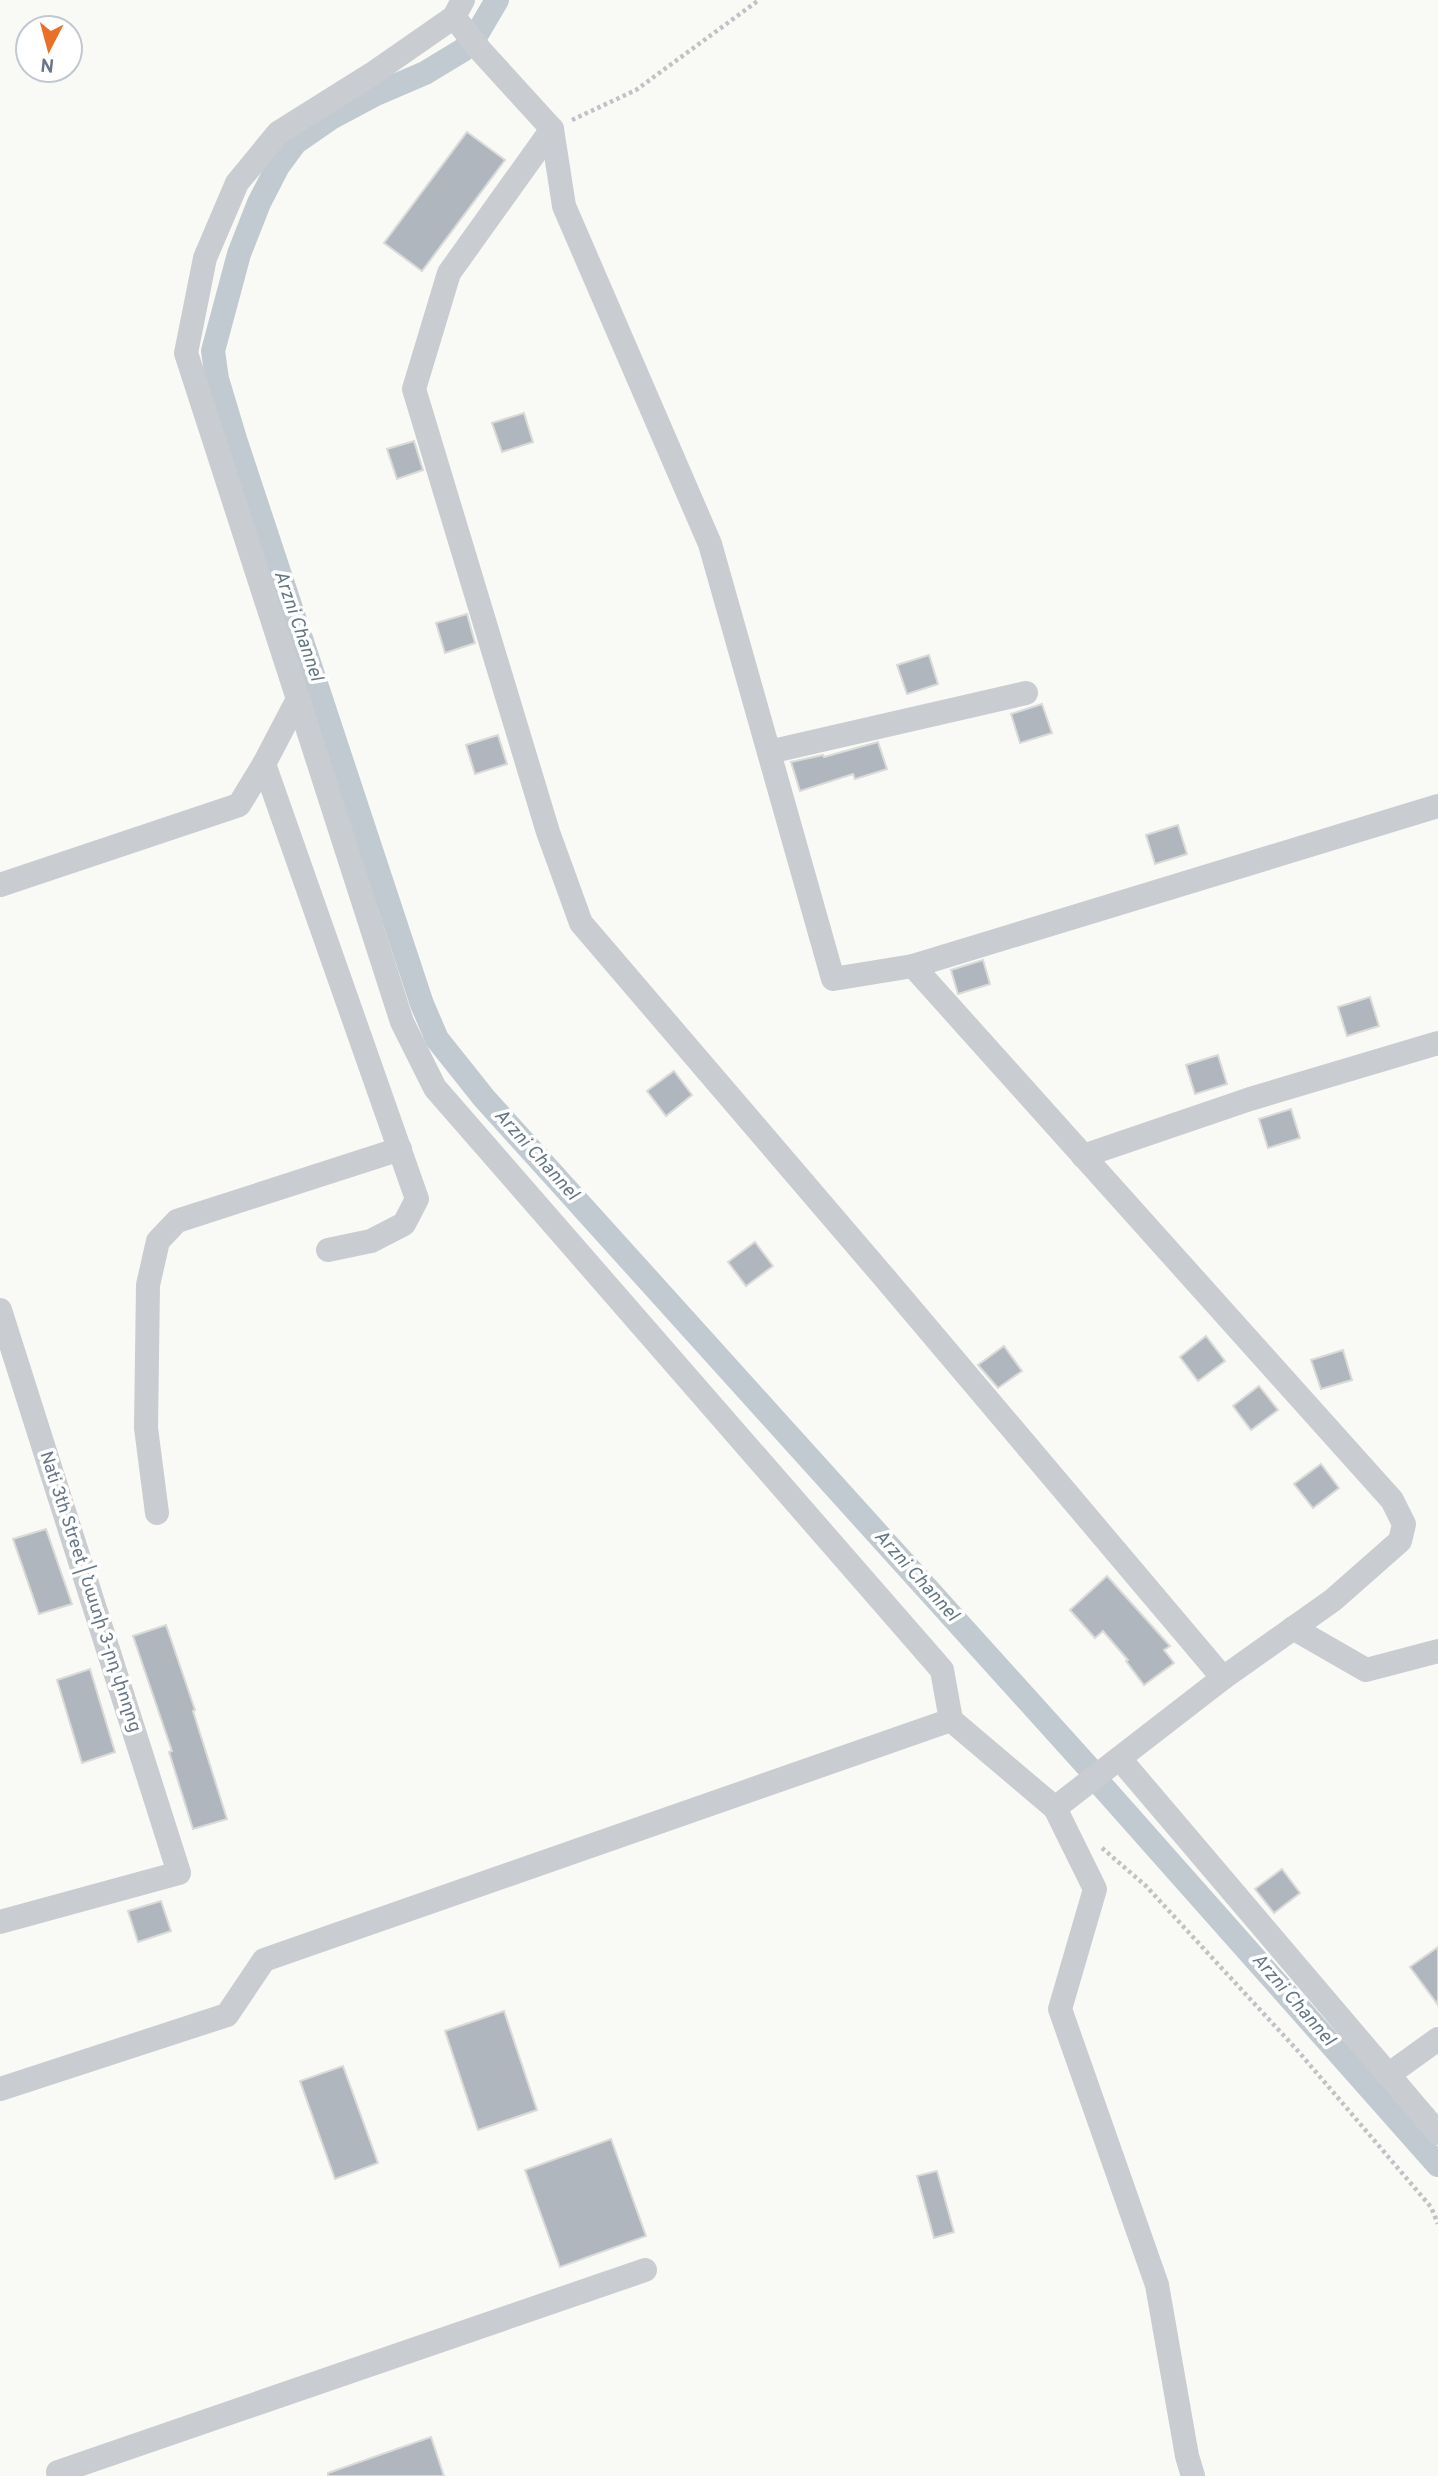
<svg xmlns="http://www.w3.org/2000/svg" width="1438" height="2476" viewBox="0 0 1438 2476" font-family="Overpass,'Noto Sans Armenian',sans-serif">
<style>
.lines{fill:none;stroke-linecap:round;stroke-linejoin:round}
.canal{stroke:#c2cad1;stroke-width:24}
.building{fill:#afb6bd;stroke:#dadbd9;stroke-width:2}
.path{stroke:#c0c2c5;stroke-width:4.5;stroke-dasharray:3.5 3.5;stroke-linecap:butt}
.minor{stroke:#c9ccd0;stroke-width:24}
.labels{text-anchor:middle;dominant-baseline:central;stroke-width:7;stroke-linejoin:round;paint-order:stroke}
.street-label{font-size:18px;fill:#677588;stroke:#fff}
.water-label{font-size:19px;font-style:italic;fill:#637683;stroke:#fff}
</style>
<rect width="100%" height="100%" fill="#f9f9f6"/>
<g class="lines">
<path class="canal" d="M497 0 477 34 463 50 425 73 376 94 331 118 295 143 278 166 259 203 239 254 213 351 217 379 235 439 422 1004 437 1039 484 1098 1089 1768 1102 1786 1438 2165"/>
</g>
<g class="building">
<path d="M467 132 505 160 422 271 384 243Z"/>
<path d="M524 413 533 442 502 452 492 423Z"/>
<path d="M414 441 423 470 397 479 387 449Z"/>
<path d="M467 614 475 643 445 653 436 623Z"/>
<path d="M929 655 938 684 907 694 897 665Z"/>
<path d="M1042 704 1052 733 1020 743 1011 714Z"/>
<path d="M498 735 507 764 475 774 466 745Z"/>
<path d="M878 742 887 769 855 779 853 774 800 791 791 762 823 755 824 757Z"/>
<path d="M1178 825 1187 854 1155 864 1146 835Z"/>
<path d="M983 960 990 984 958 994 951 970Z"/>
<path d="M1370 997 1379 1026 1347 1036 1338 1007Z"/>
<path d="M1218 1055 1227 1084 1195 1094 1186 1065Z"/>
<path d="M674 1071 692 1095 666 1116 647 1091Z"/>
<path d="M1291 1109 1300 1138 1268 1148 1259 1119Z"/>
<path d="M755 1242 773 1266 746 1286 728 1262Z"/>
<path d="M1206 1336 1225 1361 1198 1381 1180 1357Z"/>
<path d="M1004 1346 1022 1371 998 1388 978 1365Z"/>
<path d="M1343 1350 1352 1380 1321 1389 1311 1360Z"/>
<path d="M1259 1386 1278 1410 1251 1430 1233 1406Z"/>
<path d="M1321 1464 1339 1488 1313 1508 1294 1484Z"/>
<path d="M46 1529 72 1604 39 1614 13 1539Z"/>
<path d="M1107 1576 1170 1646 1164 1650 1174 1663 1144 1685 1126 1661 1128 1660 1103 1631 1095 1638 1070 1610Z"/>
<path d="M166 1625 195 1710 193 1711 227 1819 193 1829 169 1752 172 1751 133 1636Z"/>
<path d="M90 1669 115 1752 82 1763 57 1680Z"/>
<path d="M1282 1869 1300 1893 1274 1913 1255 1889Z"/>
<path d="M161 1901 171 1931 138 1942 128 1911Z"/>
<path d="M1438 1947V2005L1410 1967Z"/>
<path d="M504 2011 537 2110 478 2130 445 2031Z"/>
<path d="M343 2066 378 2163 335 2179 300 2081Z"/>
<path d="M611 2139 646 2236 560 2267 525 2170Z"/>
<path d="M937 2171 954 2232 934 2238 917 2176Z"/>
<path d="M431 2437 444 2476H328V2473Z"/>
</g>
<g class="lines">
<g class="path">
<path d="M572 120 636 90 759 0"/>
<path d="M1102 1848 1146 1886 1298 2051 1431 2207 1438 2224"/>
</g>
<g class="minor">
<path d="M454 17 480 50 552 129 564 206 710 544 833 979 913 966 1438 806"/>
<path d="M552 129 449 273 414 389 548 832 581 923 884 1277 1223 1678"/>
<path d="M298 699 402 1022 435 1088 942 1670 951 1720 1055 1808 1223 1678 1333 1600 1400 1541 1404 1524 1392 1500 913 966"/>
<path d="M769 752 1026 693"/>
<path d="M264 764 417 1199 404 1224 371 1241 328 1250"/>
<path d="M0 885 239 805 264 764 298 699 186 353 205 258 237 183 278 133 372 74 454 17 463 0"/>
<path d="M1083 1156 1250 1099 1438 1043"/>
<path d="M0 1310 179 1873 0 1922"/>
<path d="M157 1513 146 1428 148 1285 158 1241 177 1221 400 1149"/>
<path d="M1293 1628 1366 1670 1438 1651"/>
<path d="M1120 1759 1438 2133"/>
<path d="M1055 1808 1095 1889 1060 2009 1157 2285 1187 2456 1193 2476"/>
<path d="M1388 2075 1438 2039"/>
<path d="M0 2089 227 2015 264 1960 951 1720"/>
<path d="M60 2476 58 2472 645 2270"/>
</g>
</g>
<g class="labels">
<g class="street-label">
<text transform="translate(90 1592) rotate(72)">Nati 3th Street | Նատի 3-րդ փողոց</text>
</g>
<g class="water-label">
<text transform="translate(298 626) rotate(71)">Arzni Channel</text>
<text transform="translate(536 1155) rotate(48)">Arzni Channel</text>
<text transform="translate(916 1576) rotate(48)">Arzni Channel</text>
<text transform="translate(1293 2000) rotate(49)">Arzni Channel</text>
</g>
</g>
<g transform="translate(49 49) rotate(186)"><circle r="33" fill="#ffffff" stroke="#c2c8cf" stroke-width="2"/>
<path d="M0-5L12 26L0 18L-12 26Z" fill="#e97026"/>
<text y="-10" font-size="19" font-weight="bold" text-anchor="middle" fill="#677588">N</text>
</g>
</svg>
